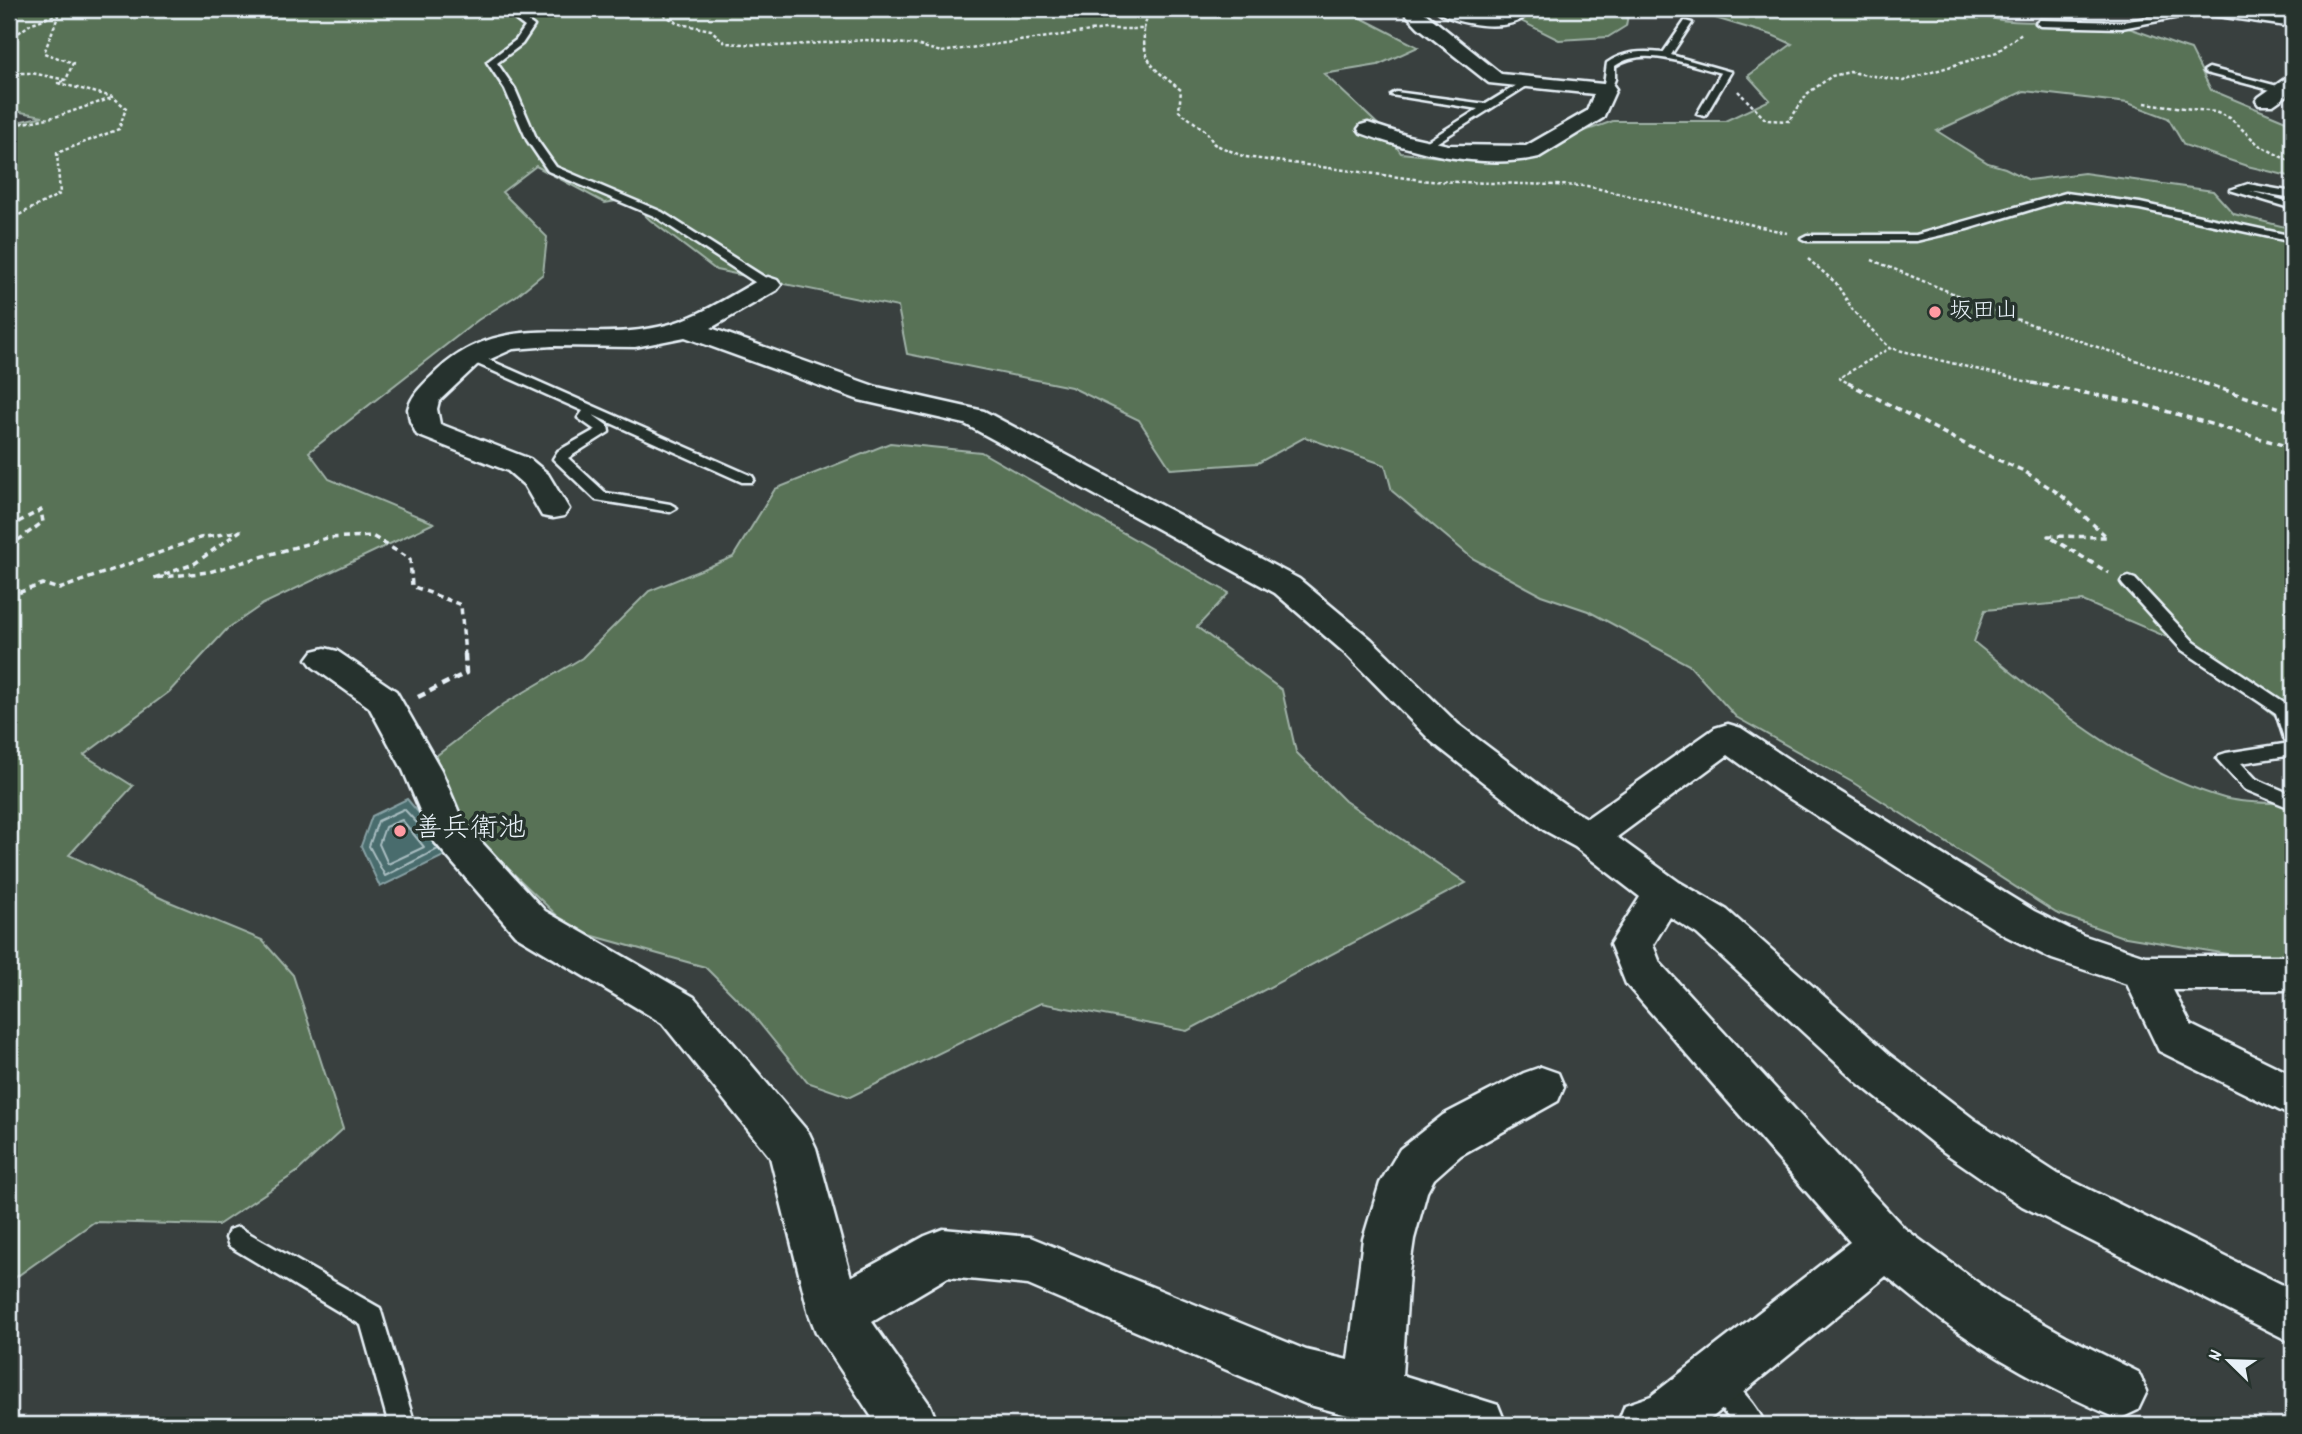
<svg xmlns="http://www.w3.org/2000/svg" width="2302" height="1434" viewBox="0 0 2302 1434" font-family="Dekko,'Klee One',sans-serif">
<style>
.green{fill:#597257;stroke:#a0b2a8;stroke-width:2}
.water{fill:#486c6d;stroke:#88a1a5;stroke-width:2}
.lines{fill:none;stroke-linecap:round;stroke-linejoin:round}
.shore{stroke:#a8bcc0;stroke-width:2}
.service-casing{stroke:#e8f1f8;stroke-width:5}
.minor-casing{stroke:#e8f1f8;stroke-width:5}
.path-far2{stroke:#e8f1f8;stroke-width:2.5;stroke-dasharray:3.5 2.5;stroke-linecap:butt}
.path-far1{stroke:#e8f1f8;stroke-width:3.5;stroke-dasharray:6 4.5;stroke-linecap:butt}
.path{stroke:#e8f1f8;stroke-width:4.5;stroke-dasharray:8 5;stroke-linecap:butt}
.service{fill:#26332d;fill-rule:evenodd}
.minor{fill:#26332d;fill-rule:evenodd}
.poi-dot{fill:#ff9aa2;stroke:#26332d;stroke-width:2.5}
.labels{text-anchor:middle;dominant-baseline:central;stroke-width:7;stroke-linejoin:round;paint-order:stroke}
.far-poi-label{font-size:23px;fill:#e8f1f8;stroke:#26332d;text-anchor:start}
.poi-label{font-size:28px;fill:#e8f1f8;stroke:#26332d;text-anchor:start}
</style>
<rect width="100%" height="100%" fill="#39403f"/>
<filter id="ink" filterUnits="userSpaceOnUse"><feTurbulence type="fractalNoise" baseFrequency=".0143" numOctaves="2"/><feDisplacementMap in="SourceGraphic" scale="14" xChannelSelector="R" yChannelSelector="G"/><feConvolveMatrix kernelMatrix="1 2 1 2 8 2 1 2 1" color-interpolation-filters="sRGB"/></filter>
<g filter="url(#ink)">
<g class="green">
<path d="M9 9H1344L1418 47 1378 65 1324 74 1385 131 1401 153 1460 159 1507 147 1557 141 1613 121H1725L1770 100 1748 76 1792 44 1772 35 1685 9H1977V14C2014 28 2058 18 2097 21 2123 23 2164 42 2191 50L2211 90 2293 124V177L2247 166 2184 145 2168 118 2128 103 2024 91 1937 131 1988 163 2005 168 2029 180 2084 173 2213 191 2234 214 2293 229V730L2188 646 2083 601 1985 610 1974 642C2050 703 2128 771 2224 798 2245 804 2271 802 2293 804V960L2239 956 2120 936 2056 913 1852 782 1736 717 1689 665 1588 611 1541 595 1472 558 1392 491 1385 465 1305 437 1258 463 1171 469 1139 420 1071 387 907 354 898 307 716 270 650 220 628 199 605 203 536 166 502 192 547 237 543 274 516 296 478 320 309 452 329 479 434 523 263 604 227 629 169 692 84 755 133 786 69 855 165 900 262 940 293 975 343 1129 297 1172 218 1225 94 1222 9 1282V124L43 116 9 110Z"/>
<path d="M1497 9H1629L1626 26 1608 37 1559 40Z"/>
<path d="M890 443 981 452 1229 593 1197 627 1282 690 1296 752 1345 801 1466 883 1187 1031 1041 1003 850 1097 807 1082 752 1014 705 967 572 930 411 775 504 704 582 658 649 591 733 557 775 489Z"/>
</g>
<path class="water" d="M407 799 452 852 380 887 361 846 372 816Z"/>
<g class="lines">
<g class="shore">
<path d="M402 820 424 847 388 864 379 844 385 827Z"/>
<path d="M429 836 404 809 378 821 369 846 385 876 438 849"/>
</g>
<defs>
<g id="service">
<path d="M2204 9 2210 11 2122 28 2040 26 2036 23 2040 20 2122 22Z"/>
<path d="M516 13 534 26 522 44 497 63 515 89 537 140 556 167 662 212 772 282V288H764L654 216 548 171 527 140 505 89 487 62 516 40 525 27 513 18Z"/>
<path d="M1685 21 1692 23 1671 55 1731 72 1705 116 1697 114 1721 73C1689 65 1644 45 1615 66V79L1611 89 1603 91 1607 63C1624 51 1642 51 1663 53Z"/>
<path d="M2209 68 2285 88 2287 90 2282 93 2206 73 2204 71Z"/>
<path d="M1527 79 1532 82 1530 84 1425 150 1421 149V145L1478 109 1391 95 1396 92 1486 104Z"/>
<path d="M2248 184 2293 192V198L2250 191 2293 203V209L2230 190Z"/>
<path d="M2066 193 2140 203 2293 236V242L2140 209 2066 199 1967 229 1916 241H1807L1801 238 1807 235H1916Z"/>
<path d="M471 352 752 476 754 479 752 482H742L593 415 608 426 609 432 568 458 606 493 670 504 677 508 670 512 596 500 553 459 558 451 595 430 578 418 583 411 466 359V353Z"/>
<path d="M2129 577 2135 579 2194 642 2290 706 2293 712V755L2241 763 2256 779 2293 795V809L2244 789 2217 759 2220 755 2226 753 2290 743 2284 738 2276 713 2182 650 2123 585 2121 582 2123 579Z"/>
<path d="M238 1227 380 1308 415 1425H389L361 1325 229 1246 226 1238 229 1230Z"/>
<path d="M1718 1373C1736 1380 1758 1407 1765 1425H1735L1709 1395 1705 1386 1709 1377Z"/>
</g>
<g id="minor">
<path d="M1401 9H1420L1501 74 1613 85 1616 89 1603 118 1539 157C1483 170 1413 152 1361 133L1358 129 1361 125 1368 123 1408 136 1448 145 1526 146 1587 111 1594 94 1489 83 1418 27Z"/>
<path d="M1436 9H1460L1489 15H1493L1484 9C1498 9 1515 6 1525 16 1510 33 1450 25 1436 9Z"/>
<path d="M2195 9H2239L2293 17V27L2204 14Z"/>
<path d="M2293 76V91L2273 105H2259L2256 101 2259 97 2286 78Z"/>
<path d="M768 277 777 280 781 285 777 290 711 328 877 387 984 411 1299 579 1371 639 1458 724 1572 810 1587 818 1715 728 1728 724 1741 728 1806 771 2034 911 2082 935 2145 956H2293V990H2173L2191 1025 2293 1075V1117L2159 1051 2127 984 2052 959 2004 935 1778 791 1728 755 1617 837 1679 882 1727 910 1890 1055 1975 1120 2058 1174 2293 1290V1343L2022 1206 1941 1150 1858 1083 1697 934 1670 917 1653 945 1660 963 1904 1228 2000 1299 2066 1336 2138 1372 2147 1391 2138 1410 2119 1419C2065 1396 2011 1368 1963 1335 1936 1318 1912 1296 1886 1276L1703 1425H1617L1625 1405 1651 1396 1850 1242 1626 984 1610 944 1640 897 1575 847 1544 830 1432 742 1347 655 1275 593 965 424 859 400 685 337 635 347 552 346 513 349 477 365 439 401 437 409 440 424 530 459 548 474 569 509 564 516 553 518 542 516 524 485 508 471 417 435 410 421 408 409C412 393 426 382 437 371 505 308 578 344 658 327 695 320 726 298 759 280Z"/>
<path d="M325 648 337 651 396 691 441 770 463 822 545 911 694 997 809 1133 816 1148 851 1277 925 1236 943 1229 1030 1237 1306 1350 1348 1360 1363 1239 1380 1183 1400 1149 1443 1115 1524 1073 1541 1067 1558 1073 1564 1087 1558 1101 1461 1155 1434 1179 1427 1192 1414 1239 1409 1273 1402 1375 1498 1405 1506 1425H1385L1306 1404 1028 1285 948 1277 872 1322 930 1405 938 1425H877L816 1332 809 1314 770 1157 662 1023 515 935 432 839 403 770 369 707 313 667 307 659 313 651Z"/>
</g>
</defs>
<use href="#service" class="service-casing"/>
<use href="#minor" class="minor-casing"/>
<g class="path-far2">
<path d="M653 9 680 24 711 30 725 43 779 46 865 40 916 45 941 52 1105 29H1144C1142 64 1156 70 1181 90L1179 111 1206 131 1214 144 1245 157 1429 181 1587 186 1787 233"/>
<path d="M59 14 44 53 73 63 66 80"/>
<path d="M1144 29 1149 9"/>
<path d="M9 40 32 23 59 14 57 9 29 11 31 9"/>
<path d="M9 73H32L66 80 58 83 113 97 126 108 119 129 57 153 60 194 9 220"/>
<path d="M1738 91 1766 120 1789 121 1808 93 1832 76 1850 72 1903 81 1997 52 2023 32"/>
<path d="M2145 103 2215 112 2230 118 2259 145 2293 163"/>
<path d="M9 126 58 116 112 98"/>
<path d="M1808 259 1836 283 1854 312 1890 348"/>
<path d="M1872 260 2013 318 2208 385"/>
<path d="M1852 385 1839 378 1890 348 2041 385"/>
</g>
<g class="path-far1">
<path d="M1848 383 1980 452 2024 471 2061 495 2107 537 2048 536 2109 573"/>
<path d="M2032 383 2138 403 2293 448"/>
<path d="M2203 383 2293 412"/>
<path d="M9 527 41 510 43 522 9 547"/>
<path d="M9 596 43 584 59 589 200 538 240 531 194 564 154 578 209 572 327 538 372 536 410 559 412 586 461 605 465 656"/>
</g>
<path class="path" d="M418 697 466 673 465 654"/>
<use href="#service" class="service"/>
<use href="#minor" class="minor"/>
</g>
</g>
<g class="poi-dot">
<circle cx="1935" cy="312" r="7"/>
<circle cx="400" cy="831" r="7"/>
</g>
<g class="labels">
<g class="far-poi-label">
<text x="1949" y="312">坂田山</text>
</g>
<g class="poi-label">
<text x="414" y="831">善兵衛池</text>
</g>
</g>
<rect width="2302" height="1434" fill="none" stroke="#26332d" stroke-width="35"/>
<rect x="18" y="18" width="2267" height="1399" fill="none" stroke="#e8f1f8" stroke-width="2.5" filter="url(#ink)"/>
<g transform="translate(2229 1361) rotate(293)" stroke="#26332d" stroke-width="5" paint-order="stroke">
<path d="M0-5L12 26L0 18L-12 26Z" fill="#e8f1f8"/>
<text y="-10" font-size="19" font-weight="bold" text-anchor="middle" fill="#e8f1f8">N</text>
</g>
</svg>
